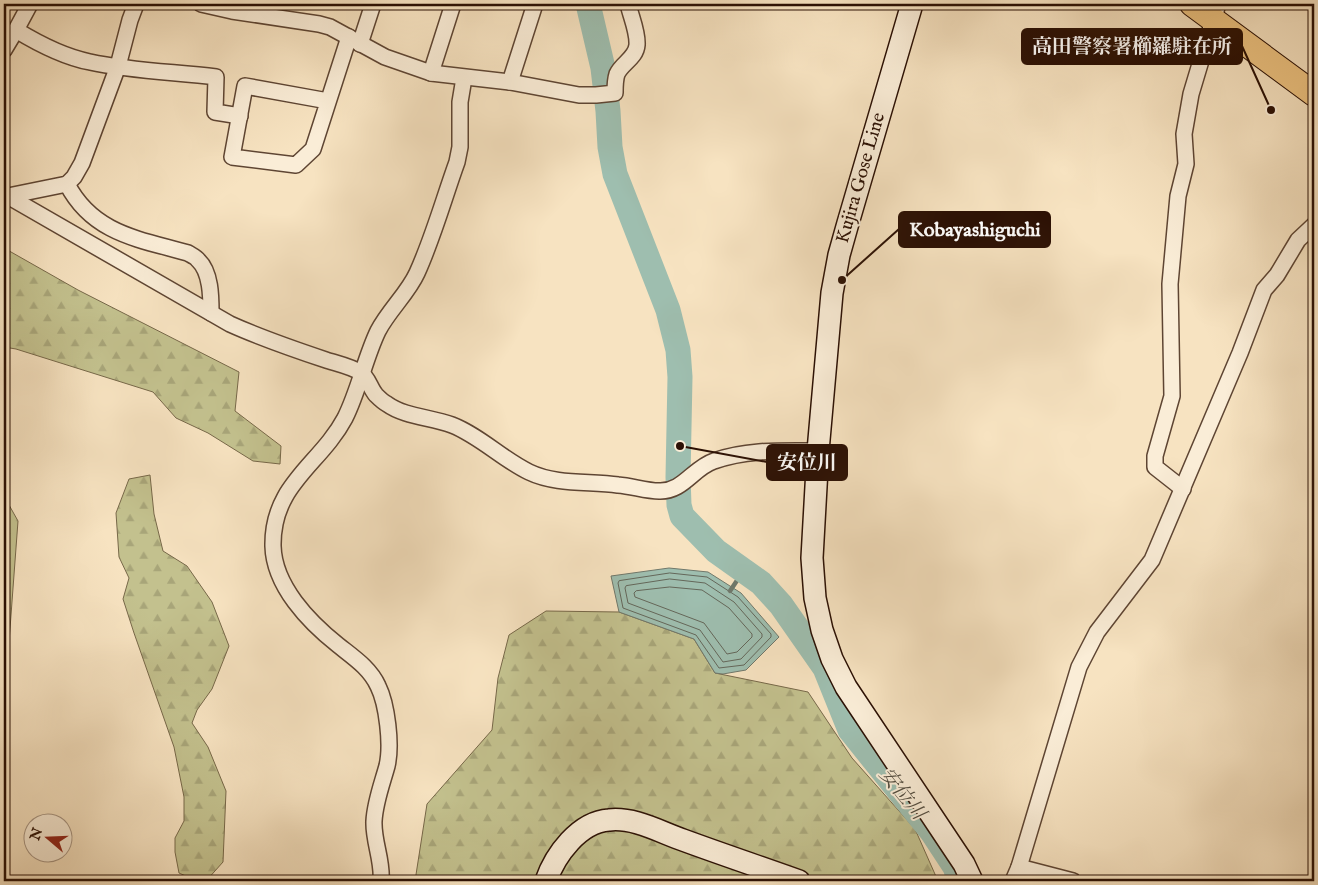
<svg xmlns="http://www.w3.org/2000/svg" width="1318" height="885" viewBox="0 0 1318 885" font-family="'IM FELL English','Noto Serif JP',serif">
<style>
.forest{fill:url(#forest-firs);stroke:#776849}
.water{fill:#9ebeaf;stroke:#70786b}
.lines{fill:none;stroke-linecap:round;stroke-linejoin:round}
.shore{stroke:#64675a;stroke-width:1}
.stream{stroke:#70786b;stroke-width:4.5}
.river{stroke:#9ebeaf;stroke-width:25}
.minor-casing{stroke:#5e4533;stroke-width:18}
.secondary-casing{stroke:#2b1004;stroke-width:24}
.primary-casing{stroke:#2b1004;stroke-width:26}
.minor{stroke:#faedd7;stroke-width:15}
.secondary{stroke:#faedd7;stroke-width:21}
.primary{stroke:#ecc280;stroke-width:24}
.labels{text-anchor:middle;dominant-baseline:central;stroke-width:4;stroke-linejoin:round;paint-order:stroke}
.street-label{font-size:19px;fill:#2b1004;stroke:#faedd7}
.water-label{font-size:20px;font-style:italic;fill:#534d40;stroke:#faedd7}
.leader{fill:none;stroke:#2b1004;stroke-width:2}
.callout-dot{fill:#2b1004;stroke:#faedd7;stroke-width:2}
.callout{fill:#2b1004;stroke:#2b1004;stroke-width:2}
.callout-label{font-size:20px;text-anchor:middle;font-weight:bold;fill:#fff}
</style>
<defs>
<pattern id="forest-firs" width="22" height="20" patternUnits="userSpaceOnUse" patternTransform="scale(1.25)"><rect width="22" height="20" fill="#c3c18e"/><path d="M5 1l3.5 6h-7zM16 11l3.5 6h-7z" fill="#a8a579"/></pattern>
</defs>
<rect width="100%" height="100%" fill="#f7e3c1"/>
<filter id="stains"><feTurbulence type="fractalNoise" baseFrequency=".004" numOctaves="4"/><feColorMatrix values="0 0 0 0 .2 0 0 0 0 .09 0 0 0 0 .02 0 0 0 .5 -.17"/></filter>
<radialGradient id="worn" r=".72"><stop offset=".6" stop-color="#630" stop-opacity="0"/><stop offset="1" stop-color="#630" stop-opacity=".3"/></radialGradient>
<g class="forest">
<path d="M4 248 78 290 239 372 235 411 281 446 280 464 253 461 208 433 176 418 153 392 16 349 4 347Z"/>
<path d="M150 475 154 514 163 551 187 566 212 602 229 646 212 689 197 710 192 723 208 747 226 791 223 862 206 881H197L179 873 175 852V838L184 821V797L174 747 134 633 123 599 129 578 119 557 116 513 129 479Z"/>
<path d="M4 496 18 521 9 642 4 650Z"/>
<path d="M546 611 619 612 694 639 715 673 808 692 852 758 915 829 938 881H415L427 804 492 730 498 678 509 635Z"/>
</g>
<path class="water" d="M669 568 708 572 741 593 779 637 746 670 723 674 715 673 694 639 619 612 611 576Z"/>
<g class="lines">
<g class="shore">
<path d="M670 573 707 577 738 597 771 634V637L744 665 719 668 696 635 623 608 618 583 619 581Z"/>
<path d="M670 579 705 583 734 602 762 634V637L741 659 723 662 700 630 628 603 625 588 626 586Z"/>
<path d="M670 587 702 590 729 608 752 634V637L737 652 727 654 704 623 635 597 634 593 636 591Z"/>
</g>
<path class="stream" d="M730 591 744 570"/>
<path class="river" d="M588 4 603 68 608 111 610 147 615 174 668 310 678 350 680 377 678 477 679 505 682 516 716 551 761 583 781 605 825 668 850 730 932 832 955 867 960 881"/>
<defs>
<g id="minor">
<path d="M201 4 232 11 319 24 330 27 385 57 431 73 510 82 579 95H596L615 93C615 86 615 80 617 74 622 63 636 58 637 45 638 32 631 17 628 4"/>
<path d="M16 30C39 44 64 57 90 62 131 71 175 72 216 77L215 112 240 116"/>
<path d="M360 44 373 4"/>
<path d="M4 50 16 30 30 4"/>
<path d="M431 73 453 4"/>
<path d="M510 82 535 4"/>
<path d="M328 101 245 86 232 157 296 165 313 149 349 37"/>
<path d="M67 184C93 234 139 239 188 253 191 255 196 257 198 260 211 272 211 297 211 313"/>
<path d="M4 194 230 324C261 338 293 349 326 360 335 363 353 367 361 373 368 377 370 388 376 395 379 398 383 402 387 404 405 417 431 417 452 425 480 436 502 459 529 472 556 485 589 481 618 485 632 486 646 491 659 491 683 492 693 468 714 461 747 449 784 451 818 451"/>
<path d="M8 196 67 184 74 177 82 163 118 66 130 20 136 4"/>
<path d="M1183 489 1155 467V456L1172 396 1170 284 1178 196 1186 164 1184 134 1191 94 1218 4"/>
<path d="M1019 867 1073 881"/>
<path d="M381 881C383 861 373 841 374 821 375 802 382 784 387 766 392 745 387 704 378 686 370 668 353 657 338 645 309 622 274 586 273 546 272 484 320 465 345 418 359 390 365 358 378 331 389 310 408 293 417 273 433 238 444 198 457 162L460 147V102L464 78"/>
<path d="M1013 881 1019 867 1079 667 1097 632 1152 560 1240 353 1264 290 1277 275 1298 240 1314 225"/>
</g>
<g id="secondary">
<path d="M912 4 848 223 839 255 832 293 818 451 812 558 815 598 822 630 832 659 846 687 964 864 972 881"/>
<path d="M546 881C555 855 579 822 609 820 634 817 660 832 683 840 721 854 760 867 799 881"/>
</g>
<path id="primary" d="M1192 4 1314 94"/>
</defs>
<use href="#minor" class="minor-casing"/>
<use href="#secondary" class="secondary-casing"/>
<use href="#primary" class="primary-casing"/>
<use href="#minor" class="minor"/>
<use href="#secondary" class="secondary"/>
<use href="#primary" class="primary"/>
</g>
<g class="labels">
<g class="street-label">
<text transform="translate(861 178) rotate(-74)">Kujira Gose Line</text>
</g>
<g class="water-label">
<text transform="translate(902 794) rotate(51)">安位川</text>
</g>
</g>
<path class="leader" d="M1271 110L1242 46M842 280L899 229M680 446L767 462"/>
<g class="callout-dot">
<circle cx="1271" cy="110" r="5"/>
<circle cx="842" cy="280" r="5"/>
<circle cx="680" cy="446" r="5"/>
</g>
<g class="callout">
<rect x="1022" y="29" width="220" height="35" rx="5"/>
<rect x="899" y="212" width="151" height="35" rx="5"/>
<rect x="767" y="445" width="80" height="35" rx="5"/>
</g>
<g class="callout-label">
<text x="1132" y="53">高田警察署櫛羅駐在所</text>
<text x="975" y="236">Kobayashiguchi</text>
<text x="807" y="469">安位川</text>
</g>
<rect width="1318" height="885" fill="none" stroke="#f7e3c1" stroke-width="20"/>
<rect x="5" y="5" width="1308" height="875" fill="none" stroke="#2b1004" stroke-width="2.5"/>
<rect x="10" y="10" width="1298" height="865" fill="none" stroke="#2b1004"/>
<g transform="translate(48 838) rotate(289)"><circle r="24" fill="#faedd7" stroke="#a79583"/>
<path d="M0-4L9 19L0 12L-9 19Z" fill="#8f2418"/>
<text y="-8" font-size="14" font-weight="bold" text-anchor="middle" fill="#2b1004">N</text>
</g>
<rect width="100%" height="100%" filter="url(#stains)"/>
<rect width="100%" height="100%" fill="url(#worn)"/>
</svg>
